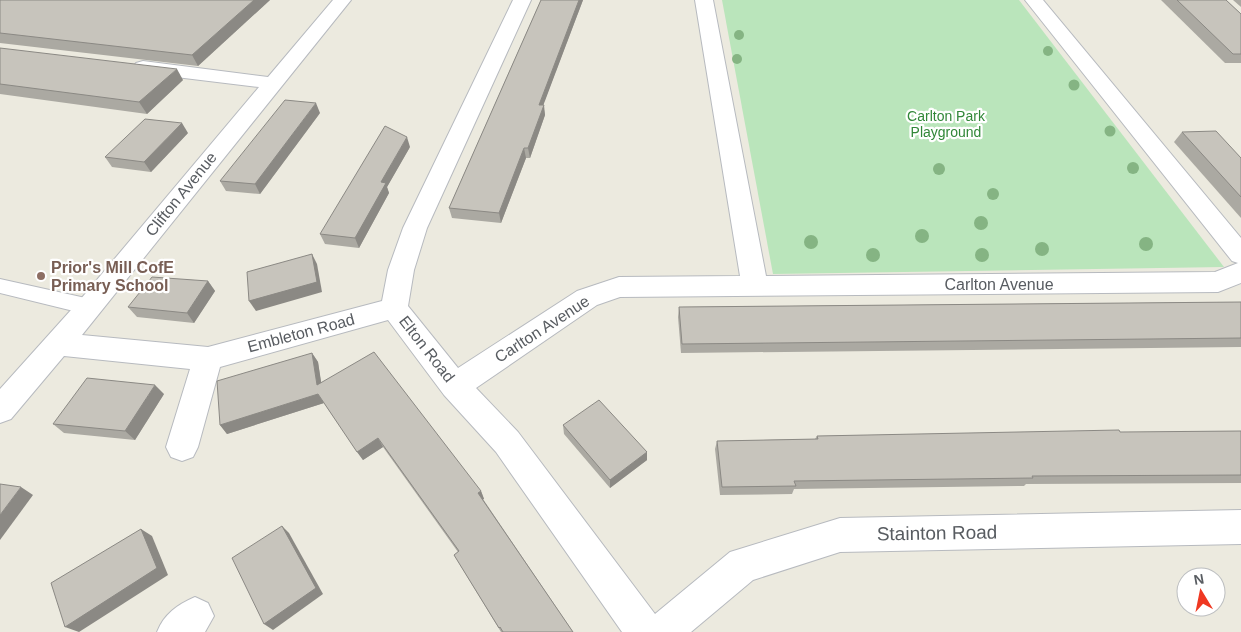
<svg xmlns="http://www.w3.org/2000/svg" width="1241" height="632" viewBox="0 0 1241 632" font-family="Helvetica,sans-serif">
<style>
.green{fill:#bae5bb}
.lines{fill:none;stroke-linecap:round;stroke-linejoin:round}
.lane-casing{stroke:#b7babf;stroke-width:2}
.street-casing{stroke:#b7babf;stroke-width:2}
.lane{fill:#fff;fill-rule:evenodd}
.street{fill:#fff;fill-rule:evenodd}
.tree{fill:#85b483}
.wall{fill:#aba9a2}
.shaded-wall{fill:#8b8984}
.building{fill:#c7c4bc;stroke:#8b8984}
.education-dot{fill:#8d6e63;stroke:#fff;stroke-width:2}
.labels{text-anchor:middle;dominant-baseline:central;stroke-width:4.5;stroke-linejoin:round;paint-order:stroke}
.far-park-label{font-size:14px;fill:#318738;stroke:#fff}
.street-label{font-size:16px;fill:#585c61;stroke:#fff}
.education-label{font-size:16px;font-weight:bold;fill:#785e54;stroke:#fff;text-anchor:start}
.near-street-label{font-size:19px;fill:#585c61;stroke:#fff}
</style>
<rect width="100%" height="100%" fill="#eceadf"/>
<path class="green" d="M722 0H1019L1224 267 773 274Z"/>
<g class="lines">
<defs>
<path id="lane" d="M0 279 90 299 97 302 100 307 97 312 90 315 0 293Z"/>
<g id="street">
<path d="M333 0H351L82 335 208 347 382 301 388 270 403 228 513 0H531L427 228 414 270 408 306 458 368 577 291 619 277 740 276 695 0H713L766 276 1215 272 1238 263 1232 261 1025 0H1043L1241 238V283L1218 292 620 297 597 305 476 388 518 432 655 614 730 552 840 518 1241 510V544L840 552 753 580 691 632H622L496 452 444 395 388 320 220 367 198 447 193 457 182 461 171 457 166 447 190 369 64 356 11 419 0 423V389L80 300 259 87 143 73 136 71 133 67 136 63 143 61 268 77Z"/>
<path d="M195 597 208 603 214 616 205 632H157C164 614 177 605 195 597Z"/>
</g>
</defs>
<use href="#lane" class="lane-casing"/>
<use href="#street" class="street-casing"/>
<use href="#lane" class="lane"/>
<use href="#street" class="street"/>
</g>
<g class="tree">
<circle cx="739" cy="35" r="5"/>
<circle cx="1048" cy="51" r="5"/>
<circle cx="737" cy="59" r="5"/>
<circle cx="1074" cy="85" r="5.5"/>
<circle cx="1110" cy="131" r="5.5"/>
<circle cx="1133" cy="168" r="6"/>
<circle cx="939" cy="169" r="6"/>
<circle cx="993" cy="194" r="6"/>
<circle cx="981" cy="223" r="7"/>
<circle cx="922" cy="236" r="7"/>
<circle cx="811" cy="242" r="7"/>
<circle cx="1146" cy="244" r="7"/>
<circle cx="1042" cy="249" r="7"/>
<circle cx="873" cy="255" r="7"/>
<circle cx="982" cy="255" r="7"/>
</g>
<g class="wall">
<path d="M0 0H270L198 66 0 43Z"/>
<path d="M541 0H583L543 105 545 115 530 158H526L501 223 452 218 449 208Z"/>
<path d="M1161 0H1226L1241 14V63H1225Z"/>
<path d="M1233 0H1241V7Z"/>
<path d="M0 48 183 80 147 114 0 94Z"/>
<path d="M320 113 260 194 226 191 220 181Z"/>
<path d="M1182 132 1241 158V218L1174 142Z"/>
<path d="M188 133 151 172 112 167 105 157Z"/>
<path d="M410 147 387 187 389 193 359 248 325 244 320 234Z"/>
<path d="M208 281 215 291 194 323 137 317 128 307Z"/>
<path d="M1241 302V347L681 353 678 317 679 307Z"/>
<path d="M312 353 318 362 321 383 481 491 484 499H483L573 632H501L454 555 458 552 383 447 363 460 324 403 227 434 220 425Z"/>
<path d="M164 394 135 440 64 433 53 424Z"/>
<path d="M563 425 647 452V460L610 488 564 434Z"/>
<path d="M1241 431V483L1026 484 1024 486 794 489 792 494 720 495 715 449 717 441 815 439 817 436Z"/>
</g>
<g class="shaded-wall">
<path d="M254 0H270L198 66 192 55Z"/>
<path d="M579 0H583L540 114 539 105Z"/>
<path d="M177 69 183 80 147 114 139 102Z"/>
<path d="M316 103 320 113 260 194 255 184Z"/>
<path d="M544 105 545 115 530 158 528 148Z"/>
<path d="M182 123 188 133 151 172 144 162Z"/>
<path d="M407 137 410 147 387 187 389 193 359 248 355 238 381 182Z"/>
<path d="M524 148 526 158 501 223 499 213Z"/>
<path d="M312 254 317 264 322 292 256 311 249 301Z"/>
<path d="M208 281 215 291 194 323 187 313Z"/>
<path d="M312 353 318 362 323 394 317 385Z"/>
<path d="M155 385 164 394 135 440 125 431Z"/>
<path d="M318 394 324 403 227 434 220 425Z"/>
<path d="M378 438 383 447 363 460 357 452Z"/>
<path d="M647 452V460L610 488V480Z"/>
<path d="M21 487 33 495 0 540V515Z"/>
<path d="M481 491 484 499 482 500 478 493Z"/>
<path d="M282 526 289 533 323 594 273 630 264 624Z"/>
<path d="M141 529 152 536 168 575 79 632 65 627Z"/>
</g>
<g class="building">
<path d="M0 0H254L192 55 0 33Z"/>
<path d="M541 0H579L539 105H544L528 148H524L499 213 449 208Z"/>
<path d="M1177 0H1226L1241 14V54H1233Z"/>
<path d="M0 48 177 69 139 102 0 84Z"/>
<path d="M285 100 316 103 255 184 220 181Z"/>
<path d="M145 119 182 123 144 162 105 157Z"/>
<path d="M385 126 407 137 381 182 386 183 355 238 320 234Z"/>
<path d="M1216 131 1241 158V197L1182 132Z"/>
<path d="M312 254 317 282 249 301 247 272Z"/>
<path d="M152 277 208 281 187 313 128 307Z"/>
<path d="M1241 302V338L682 344 679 307Z"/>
<path d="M374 352 481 491 478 493 573 632H503L500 627 499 628 454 555 459 551 378 438 357 452 318 394 220 425 217 381 312 353 317 385Z"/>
<path d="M87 378 155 385 125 431 53 424Z"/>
<path d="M599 400 647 452 610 480 563 425Z"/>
<path d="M1119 430 1120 432 1241 431V475L1032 476 1033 478 794 481 796 486 722 487 717 441 818 439 817 436Z"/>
<path d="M0 484 21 487 0 515Z"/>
<path d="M282 526 316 588 264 624 232 558Z"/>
<path d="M141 529 157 568 65 627 51 583Z"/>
</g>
<circle class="education-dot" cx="41" cy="276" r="5"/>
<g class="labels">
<g class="far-park-label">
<text x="946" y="116">Carlton Park<tspan x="946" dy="16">Playground</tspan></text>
</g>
<g class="street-label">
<text transform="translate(181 194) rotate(-51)">Clifton Avenue</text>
<text x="999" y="284">Carlton Avenue</text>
<text transform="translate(542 329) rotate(-33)">Carlton Avenue</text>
<text transform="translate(301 333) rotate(-15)">Embleton Road</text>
<text transform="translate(427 349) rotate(52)">Elton Road</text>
</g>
<g class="education-label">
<text x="51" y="267">Prior's Mill CofE<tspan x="51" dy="18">Primary School</tspan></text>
</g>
<g class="near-street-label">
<text transform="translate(937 533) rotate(-1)">Stainton Road</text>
</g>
</g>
<g transform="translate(1201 592) rotate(350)"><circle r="24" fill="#ffffff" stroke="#bcbec0"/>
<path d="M0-4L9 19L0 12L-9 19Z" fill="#ef3822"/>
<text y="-8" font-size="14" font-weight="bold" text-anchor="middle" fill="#585c61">N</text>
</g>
</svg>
